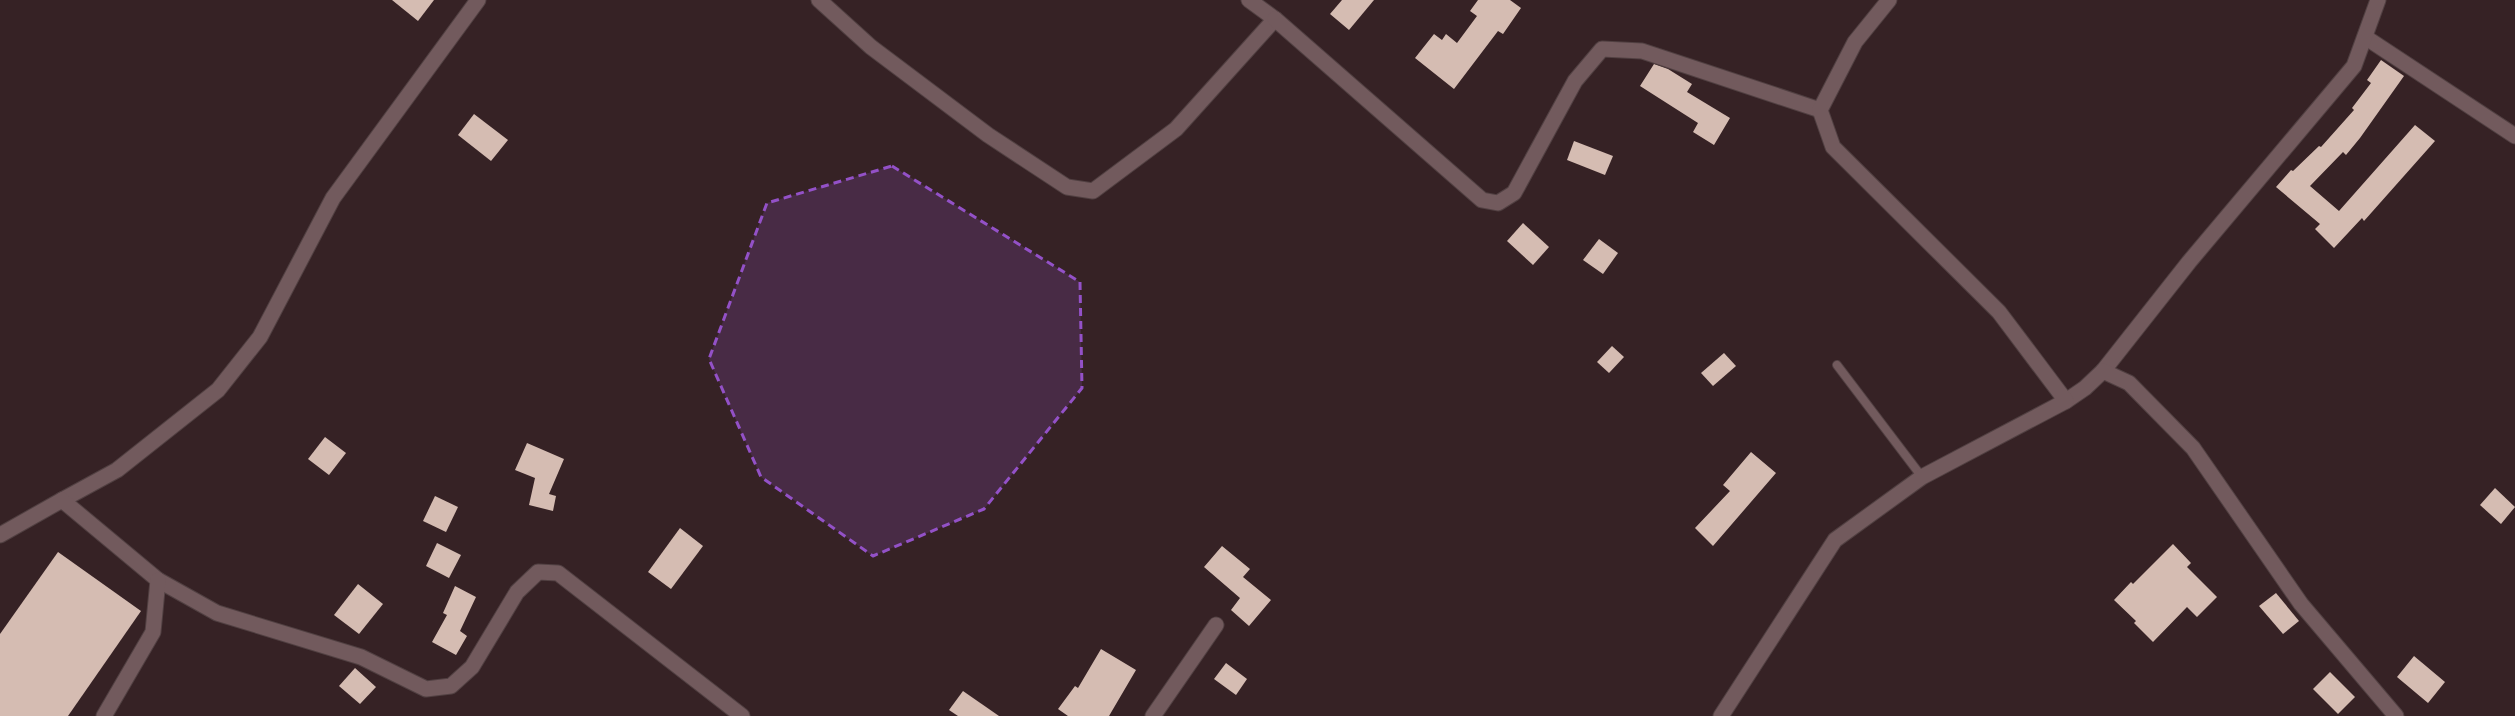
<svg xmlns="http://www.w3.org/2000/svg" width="2515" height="716" viewBox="0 0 2515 716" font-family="'Noto Serif',serif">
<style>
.building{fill:#d5bcb2}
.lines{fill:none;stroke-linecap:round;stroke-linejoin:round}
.service-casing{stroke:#514042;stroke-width:10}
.minor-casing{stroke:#514042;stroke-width:17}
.service{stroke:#725a5d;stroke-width:8}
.minor{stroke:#725a5d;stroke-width:15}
.marked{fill:#9351c7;fill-opacity:0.2;stroke:#9351c7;stroke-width:3;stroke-dasharray:8 5;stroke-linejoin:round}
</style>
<rect width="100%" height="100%" fill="#362225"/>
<g class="building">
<path d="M392 0H434L418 21Z"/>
<path d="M1342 0H1374L1349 30 1330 14Z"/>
<path d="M1478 0H1510L1521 8 1503 34 1498 31 1454 89 1415 58 1434 34 1442 40 1446 34 1457 43 1477 16 1470 11Z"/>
<path d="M2381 60 2404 76 2360 138 2346 155 2343 152 2310 186 2339 211 2415 125 2435 141 2364 221 2362 218 2334 248 2315 229 2320 224 2276 187 2291 170 2293 171 2319 146 2321 147 2354 110 2352 108 2371 83 2367 80Z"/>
<path d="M1654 64 1668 69 1692 84 1687 92 1730 118 1714 145 1693 132 1698 123 1640 86Z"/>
<path d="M474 114 508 140 491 161 458 135Z"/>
<path d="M1574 141 1613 156 1605 175 1567 160Z"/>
<path d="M1523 223 1549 247 1533 265 1507 241Z"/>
<path d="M1599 239 1618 253 1603 274 1583 260Z"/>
<path d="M1612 346 1624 357 1609 373 1597 362Z"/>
<path d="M1724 353 1736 366 1713 386 1701 373Z"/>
<path d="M325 437 346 453 329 475 308 459Z"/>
<path d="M527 443 564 459 549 494 556 496 553 511 529 505 535 478 515 470Z"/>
<path d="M1751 452 1776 473 1713 546 1695 528 1730 491 1723 485Z"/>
<path d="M2495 488 2515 507 2501 524 2480 505Z"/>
<path d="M435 496 458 507 446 532 423 521Z"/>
<path d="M680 528 703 546 671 589 648 572Z"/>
<path d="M437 543 461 555 449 578 426 566Z"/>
<path d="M2173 544 2191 563 2187 567 2217 597 2197 617 2187 607 2153 642 2134 623 2136 621 2114 600 2131 582 2133 584Z"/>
<path d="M1222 546 1250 569 1243 577 1271 600 1249 626 1231 610 1240 598 1204 567Z"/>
<path d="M58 552 141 611 68 716H0V634Z"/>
<path d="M358 584 383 604 359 634 334 615Z"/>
<path d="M455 586 476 597 460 631 467 636 456 655 432 642 447 615 443 613Z"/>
<path d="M2276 593 2299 621 2283 634 2259 606Z"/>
<path d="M1101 649 1136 670 1109 716H1068L1058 709 1075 686 1078 688Z"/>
<path d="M2414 656 2445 682 2428 703 2397 677Z"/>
<path d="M1226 663 1247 679 1236 695 1214 679Z"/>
<path d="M355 668 376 687 360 704 339 686Z"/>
<path d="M2330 672 2355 697 2338 714 2313 689Z"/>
<path d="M963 691 999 716H958L949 710Z"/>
</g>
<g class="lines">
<defs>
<path id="service" d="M1837 365 1922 477"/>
<g id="minor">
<path d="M819 0 871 47 988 135 1067 187 1093 191 1176 129 1275 19 1249 0"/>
<path d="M1275 19 1482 200 1498 203 1514 193 1575 81 1602 49 1642 51 1820 110"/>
<path d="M2365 37 2515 136"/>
<path d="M2103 371 2189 262 2354 66 2378 0"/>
<path d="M2066 401 2085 388 2103 371 2129 383 2193 448 2301 604 2396 716"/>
<path d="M62 500 117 470 218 390 260 337 333 198 478 0"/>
<path d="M0 535 62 500 158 580 217 613 361 657 426 689 451 686 472 667 517 592 538 572 558 573 742 716"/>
<path d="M104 716 153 632 158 580"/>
<path d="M1153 716 1216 625"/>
<path d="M1721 716 1835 540 1922 477 2066 401 1999 312 1833 147 1820 110 1855 42 1889 0"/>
</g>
</defs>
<use href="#service" class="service-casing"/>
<use href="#minor" class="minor-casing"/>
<use href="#service" class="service"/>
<use href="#minor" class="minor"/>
</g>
<path class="marked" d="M892 166 1080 282 1082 388 984 509 873 556 761 477 709 359 767 203Z"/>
</svg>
